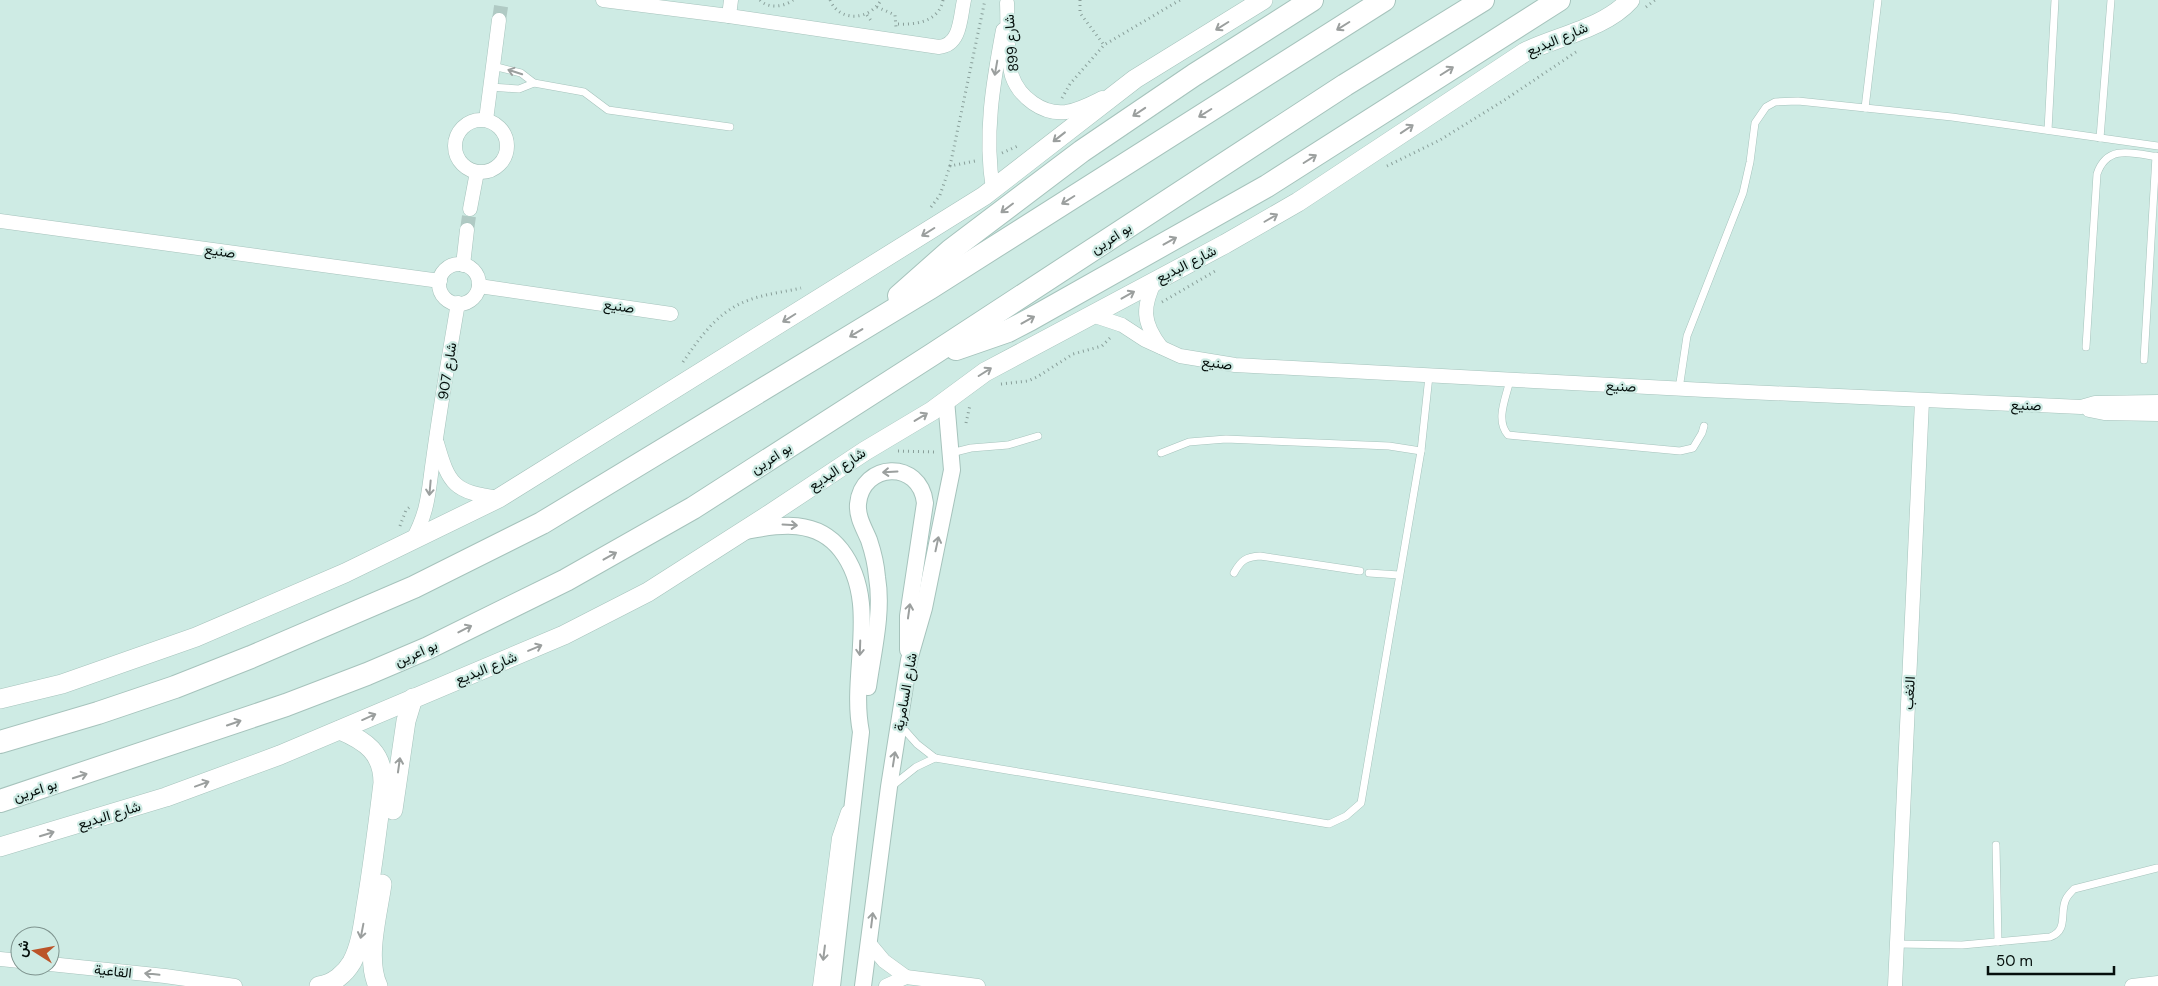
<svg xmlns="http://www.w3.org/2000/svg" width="2158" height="986" viewBox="0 0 2158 986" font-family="'DM Sans',Vazirmatn,sans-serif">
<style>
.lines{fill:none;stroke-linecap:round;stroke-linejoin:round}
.minor-tunnel{stroke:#b0cac4;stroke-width:14;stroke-dasharray:14 7;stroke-linecap:butt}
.service-casing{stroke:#a6c3bc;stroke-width:8}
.minor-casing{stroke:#a6c3bc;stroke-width:15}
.tertiary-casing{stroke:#a6c3bc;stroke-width:18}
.secondary-casing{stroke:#a6c3bc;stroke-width:20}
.trunk-casing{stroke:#a6c3bc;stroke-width:24}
.path{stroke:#899f9a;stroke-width:3;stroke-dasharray:1 4;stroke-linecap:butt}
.service{stroke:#fff;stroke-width:7}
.minor{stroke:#fff;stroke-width:14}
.tertiary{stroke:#fff;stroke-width:16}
.secondary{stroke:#fff;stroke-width:19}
.trunk{stroke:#fff;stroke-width:22}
.oneway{stroke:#9b9f9e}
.labels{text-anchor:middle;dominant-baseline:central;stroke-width:4.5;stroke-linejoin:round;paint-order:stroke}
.street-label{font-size:14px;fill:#050f0c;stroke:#ceebe4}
</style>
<rect width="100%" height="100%" fill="#ceebe4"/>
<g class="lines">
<g class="minor-tunnel">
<path d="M499 20 502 0"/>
<path d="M467 230 470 209"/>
</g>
<defs>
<g id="service">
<path d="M493 66 521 73 534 83 584 92 608 110 730 127"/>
<path d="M490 87 519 89 534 83"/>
<path d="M1865 108 1878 0"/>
<path d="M2048 130 2055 0"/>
<path d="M2100 138 2111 0"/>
<path d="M2086 347 2097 174C2107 144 2133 153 2158 157"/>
<path d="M2144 360 2156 156"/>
<path d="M1510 380C1506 398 1495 420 1508 435L1680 451 1693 448 1702 433 1704 426"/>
<path d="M1679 389 1687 336 1743 193 1750 162 1755 123 1766 107 1775 102 1798 101 1952 117 2158 146"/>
<path d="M951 453 971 448 1008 445 1038 436"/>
<path d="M1161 453 1189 442 1226 439 1389 446 1421 451"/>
<path d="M1234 573C1241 560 1246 557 1260 556L1360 571"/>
<path d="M1369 573 1399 575"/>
<path d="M901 726 917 744 935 758 1329 824 1346 816 1361 803 1421 451 1429 376"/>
<path d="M892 786 916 767 935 758"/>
<path d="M1996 845 1998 942"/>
<path d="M1897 944 1962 945 2050 937C2069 930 2059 913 2066 899 2068 895 2071 892 2074 889L2157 868"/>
</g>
<g id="minor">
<path d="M603 0 729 16"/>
<path d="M731 0 729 16 939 47C961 45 960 18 964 0"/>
<path d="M1007 3C1008 26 1006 53 1012 76 1019 97 1043 115 1066 112 1079 110 1090 104 1102 98"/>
<path d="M486 120 499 20"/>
<circle cx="481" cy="146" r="26"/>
<path d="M993 189C984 135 993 83 1003 30"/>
<path d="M470 209 477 172"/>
<path d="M0 221 440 281"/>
<circle cx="459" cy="284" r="20"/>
<path d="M463 265 467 230"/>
<path d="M1156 279C1142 307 1142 322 1161 347"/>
<path d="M479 286 671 314"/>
<path d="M1092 315 1122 325 1145 340 1180 356 1235 365 1705 390 2081 407 2095 403 2158 402"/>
<path d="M2089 410 2104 413 2158 414"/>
<path d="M437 443C449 485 454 492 499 498"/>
<path d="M412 541C429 510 428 493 433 460 440 408 449 356 458 303"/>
<path d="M869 943 884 961 906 977"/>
<path d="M0 959 20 961"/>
<path d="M50 964 165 976 235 986"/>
<path d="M820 986 839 838 848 812"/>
<path d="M886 986 906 977 978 986"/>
<path d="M1895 986 1922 401"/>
<path d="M2132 986 2158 983"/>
</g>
<g id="tertiary">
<path d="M746 531C780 524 817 519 841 550 881 602 849 673 861 732L832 986"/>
<path d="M868 687C873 651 883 612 877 577 876 564 873 552 869 540 864 528 857 517 858 504 862 462 920 459 925 503L908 616V650"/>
<path d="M863 986 889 787 909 660 924 608 952 470 946 400"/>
</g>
<g id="secondary">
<path d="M0 699 62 684 196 637 345 573 499 498 984 196 1135 79 1263 0"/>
<path d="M393 810 406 721 413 698"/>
<path d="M0 847 166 797 280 755 564 635 648 592 770 514 865 451 932 411 985 372 1225 244 1298 202 1525 52C1558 36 1605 28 1630 0"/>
<path d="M319 986C333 984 345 974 352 962 361 945 363 925 366 906 373 865 378 824 383 783 383 753 366 741 340 730"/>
<path d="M378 986C365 959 378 913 382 884"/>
</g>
<g id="trunk">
<path d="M899 296 951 250 1082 151 1194 75 1312 0"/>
<path d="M956 349 1008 331 1031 319 1267 186 1559 0"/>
<path d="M0 742 98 713 175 687 251 657 414 587 542 523 930 288 1384 0"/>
<path d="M0 801 286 705 367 674 428 648 566 580 693 508 933 354 1345 85 1483 0"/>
</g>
</defs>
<use href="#service" class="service-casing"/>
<use href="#minor" class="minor-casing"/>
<use href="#tertiary" class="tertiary-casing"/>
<use href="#secondary" class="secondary-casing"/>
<use href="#trunk" class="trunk-casing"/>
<g class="path">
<path d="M760 0C768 9 784 7 793 0"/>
<path d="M830 0C840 23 870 20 881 0"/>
<path d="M1080 0V13L1104 45"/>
<path d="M877 7 895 15 896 27"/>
<path d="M1646 7 1655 0"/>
<path d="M867 15 872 22"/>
<path d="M898 24C917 25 939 21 943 0"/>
<path d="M1062 98 1070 84 1104 45 1180 0"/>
<path d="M1002 153 1020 145"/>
<path d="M950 166 985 0"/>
<path d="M1387 166 1440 140 1503 101 1576 52"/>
<path d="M931 207 940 195 950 166 975 161"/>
<path d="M1162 302 1217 270"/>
<path d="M683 362C701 336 718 311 749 300 765 294 784 292 801 288"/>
<path d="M1001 384 1028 381 1037 377 1073 354 1102 346 1112 336"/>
<path d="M966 423 970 405"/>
<path d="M898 451 934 452"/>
<path d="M400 526 406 510 411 506"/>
</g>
<use href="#service" class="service"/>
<use href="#minor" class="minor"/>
<use href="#tertiary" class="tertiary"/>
<use href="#secondary" class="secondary"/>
<use href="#trunk" class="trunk"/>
</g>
<defs><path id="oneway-shaft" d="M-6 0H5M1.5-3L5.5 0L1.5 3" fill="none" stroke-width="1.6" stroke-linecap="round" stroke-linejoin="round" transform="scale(1.25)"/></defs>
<g class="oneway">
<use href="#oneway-shaft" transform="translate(1222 26) rotate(148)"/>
<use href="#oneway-shaft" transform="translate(1343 26) rotate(148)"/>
<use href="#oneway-shaft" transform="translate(996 68) rotate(100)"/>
<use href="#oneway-shaft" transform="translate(1447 71) rotate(-32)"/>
<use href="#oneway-shaft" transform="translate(515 72) rotate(-162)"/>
<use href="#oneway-shaft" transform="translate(1139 112) rotate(146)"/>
<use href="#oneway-shaft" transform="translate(1205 113) rotate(148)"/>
<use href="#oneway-shaft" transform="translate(1407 129) rotate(-34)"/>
<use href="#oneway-shaft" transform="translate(1059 137) rotate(142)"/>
<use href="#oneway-shaft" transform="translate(1310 159) rotate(-32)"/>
<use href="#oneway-shaft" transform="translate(1068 200) rotate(148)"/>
<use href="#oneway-shaft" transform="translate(1007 208) rotate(143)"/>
<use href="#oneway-shaft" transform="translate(1271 218) rotate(-30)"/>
<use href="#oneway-shaft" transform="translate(928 232) rotate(148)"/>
<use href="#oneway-shaft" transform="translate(1170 241) rotate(-29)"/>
<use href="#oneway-shaft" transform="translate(1128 295) rotate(-29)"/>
<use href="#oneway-shaft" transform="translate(789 318) rotate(148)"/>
<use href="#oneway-shaft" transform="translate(1028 320) rotate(-29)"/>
<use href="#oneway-shaft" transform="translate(856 333) rotate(149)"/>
<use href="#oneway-shaft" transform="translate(985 372) rotate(-32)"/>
<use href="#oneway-shaft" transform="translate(921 417) rotate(-31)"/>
<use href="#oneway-shaft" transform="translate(890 472) rotate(177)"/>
<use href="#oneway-shaft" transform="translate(430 488) rotate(95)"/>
<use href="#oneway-shaft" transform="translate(790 525) rotate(3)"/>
<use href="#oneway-shaft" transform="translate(937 544) rotate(-78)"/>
<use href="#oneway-shaft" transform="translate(610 556) rotate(-29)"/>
<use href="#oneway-shaft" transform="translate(909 611) rotate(-82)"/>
<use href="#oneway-shaft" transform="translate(465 629) rotate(-27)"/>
<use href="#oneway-shaft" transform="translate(535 648) rotate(-23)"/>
<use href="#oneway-shaft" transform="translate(860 648) rotate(92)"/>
<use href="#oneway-shaft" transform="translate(369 717) rotate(-24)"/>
<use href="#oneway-shaft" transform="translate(234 723) rotate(-19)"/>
<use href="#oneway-shaft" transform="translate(894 759) rotate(-81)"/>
<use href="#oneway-shaft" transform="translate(399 765) rotate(-82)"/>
<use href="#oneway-shaft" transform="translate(80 776) rotate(-18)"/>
<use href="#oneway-shaft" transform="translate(202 784) rotate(-20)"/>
<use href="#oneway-shaft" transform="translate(47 834) rotate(-17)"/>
<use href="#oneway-shaft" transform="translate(872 920) rotate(-83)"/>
<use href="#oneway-shaft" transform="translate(362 931) rotate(101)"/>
<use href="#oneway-shaft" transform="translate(824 953) rotate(97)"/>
<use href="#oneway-shaft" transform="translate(152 974) rotate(-174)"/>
</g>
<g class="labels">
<g class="street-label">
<text transform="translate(1557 39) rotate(-23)">شارع البديع</text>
<text transform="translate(1011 43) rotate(-95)">شارع 899</text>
<text transform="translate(1111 238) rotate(-33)">بو اعرين</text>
<text transform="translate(220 251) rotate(8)">صنيع</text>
<text transform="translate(1186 264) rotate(-27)">شارع البديع</text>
<text transform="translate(619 306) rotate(8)">صنيع</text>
<text transform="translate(1217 363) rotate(7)">صنيع</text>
<text transform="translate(447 371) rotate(-81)">شارع 907</text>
<text transform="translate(1621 386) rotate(3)">صنيع</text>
<text transform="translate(2026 405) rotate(2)">صنيع</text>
<text transform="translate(771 458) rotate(-33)">بو اعرين</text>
<text transform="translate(837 469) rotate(-34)">شارع البديع</text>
<text transform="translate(416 653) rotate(-24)">بو اعرين</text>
<text transform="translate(486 668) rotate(-22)">شارع البديع</text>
<text transform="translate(905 692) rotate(-80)">شارع السامرية</text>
<text transform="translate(1909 693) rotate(-87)">الثغب</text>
<text transform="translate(35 790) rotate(-18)">بو اعرين</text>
<text transform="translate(109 815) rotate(-17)">شارع البديع</text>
<text transform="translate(113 971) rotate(6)">القاعية</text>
</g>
</g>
<g transform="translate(35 951) rotate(281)"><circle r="24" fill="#ceebe4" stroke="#7e938e"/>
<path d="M0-4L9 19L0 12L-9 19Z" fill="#bb5429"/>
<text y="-8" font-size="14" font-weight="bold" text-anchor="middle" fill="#050f0c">ش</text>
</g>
<path d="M1988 966v8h126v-8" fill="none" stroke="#050f0c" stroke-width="2.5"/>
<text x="1996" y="966" font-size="15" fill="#050f0c" stroke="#ceebe4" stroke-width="4" paint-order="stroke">50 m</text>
</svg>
